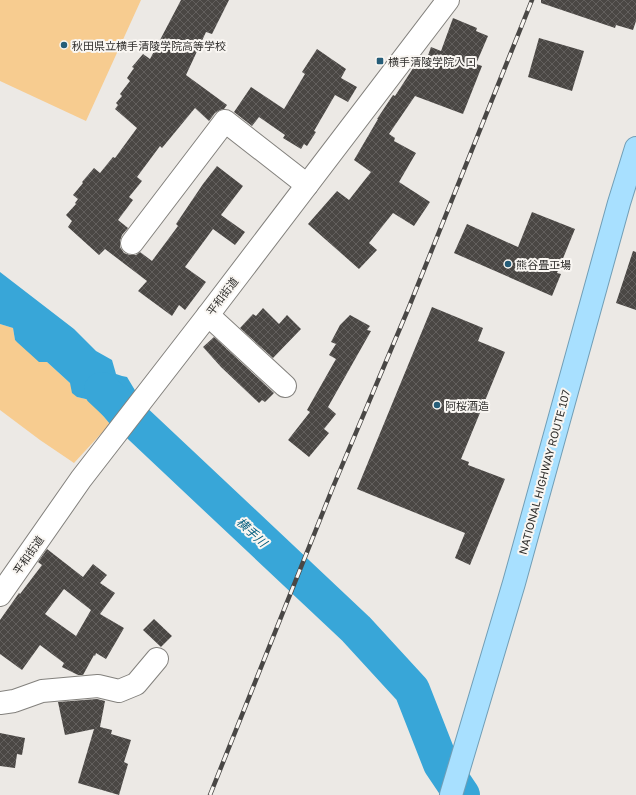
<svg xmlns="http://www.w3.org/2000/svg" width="636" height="795" viewBox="0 0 636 795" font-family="'Golos Text','Noto Sans JP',sans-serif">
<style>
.grass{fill:#f7cc90}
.water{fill:#38a6d8}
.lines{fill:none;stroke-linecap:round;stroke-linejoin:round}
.river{stroke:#38a6d8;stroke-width:36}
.building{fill:url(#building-cross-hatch);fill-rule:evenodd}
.minor-casing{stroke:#83817d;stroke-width:24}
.trunk-casing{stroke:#719eb6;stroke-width:24}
.minor{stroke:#fff;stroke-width:22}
.trunk{stroke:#a8e0ff;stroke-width:22}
.rail-casing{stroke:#494745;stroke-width:4.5}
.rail{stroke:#f9f6f2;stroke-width:3;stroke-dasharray:9;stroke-linecap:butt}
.poi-dot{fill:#265d78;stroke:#f9f6f2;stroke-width:1.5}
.labels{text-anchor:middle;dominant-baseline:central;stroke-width:4;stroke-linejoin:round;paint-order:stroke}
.poi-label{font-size:11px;fill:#32312f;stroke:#f9f6f2;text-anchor:start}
.street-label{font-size:11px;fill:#32312f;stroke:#f9f6f2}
.water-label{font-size:12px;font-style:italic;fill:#055e7f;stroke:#f9f6f2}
</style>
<defs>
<pattern id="building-cross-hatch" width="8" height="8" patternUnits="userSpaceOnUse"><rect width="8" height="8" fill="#4a4744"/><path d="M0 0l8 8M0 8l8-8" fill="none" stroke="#625f5d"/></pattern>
</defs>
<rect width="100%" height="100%" fill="#ece9e5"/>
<g class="grass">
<path d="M0 0H141L86 121 0 81Z"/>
<path d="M0 324 13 328 15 340 47 362 70 383 77 397 90 400 110 424 74 463 40 440 0 410Z"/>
</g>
<path class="water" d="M0 272 74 329 96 351 112 360 116 374 122 376 127 377 136 392 110 424 90 400 77 397 72 393 70 383 47 362H39L18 343 15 340 13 328 0 324Z"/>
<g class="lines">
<path class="river" d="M102 390 356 629 412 690 441 764 462 795"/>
</g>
<g class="building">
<path d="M181 0H229L212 34 206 32 186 75 227 105 224 109 220 110 215 113 209 121 195 108 162 148 160 146 137 177 142 181 129 197 133 200 118 220 128 228 122 235 120 241V247L124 253 130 255H136L140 252 152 261 178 226 176 224 203 184 217 166 243 186 221 215 245 232 235 245 213 229 185 267 206 282 185 310 179 305 172 316 138 291 147 281 105 249 99 255 68 227 72 221 66 215 76 204 75 203 78 199 73 195 83 183 82 182 94 168 100 173 113 157 115 158 137 128 115 109 118 105 116 103 122 96 120 94 130 81 127 78 134 68 132 67 143 54 150 59Z"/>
<path d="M541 0H636V21L633 30 616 25 615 28 541 3Z"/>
<path d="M453 18 477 28 476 31 488 36 476 64 482 66 463 114 415 96 389 134 395 138 394 141 416 153 399 182 430 202 414 226 393 213 369 243 377 250 359 269 308 224 337 191 349 200 371 172 354 160 378 119H377L393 95 395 96 419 59 425 64 431 47 441 51Z"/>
<path d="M539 38 584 51 572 91 528 77Z"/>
<path d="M317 49 346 69 341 78 357 87 348 102 335 95 314 131 316 132 307 146 304 144 301 149 283 138 285 135 259 117 252 126 234 112 251 87 284 109 305 74 302 72Z"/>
<path d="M532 212 575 229 557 273 561 274 552 296 454 253 467 224 518 247Z"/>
<path d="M633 251 636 252V310L616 303Z"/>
<path d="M432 307 483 328 478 341 505 352 461 459 469 462 468 465 505 479 470 565 455 558 465 533 357 489Z"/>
<path d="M263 308 279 324 287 315 301 329 273 358 240 328 253 314 256 316Z"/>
<path d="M350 315 370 326 367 330 371 331 328 407 336 414 324 429 329 433 309 457 288 440 310 412 307 410 336 359 329 355 336 344 331 342 340 325Z"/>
<path d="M214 337 274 393 265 402 262 400 259 403 221 367 203 347Z"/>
<path d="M47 549 83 577 93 564 107 575 100 583 115 593 100 614 124 628 106 659 96 653 95 656 94 655 83 675H78L62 667 64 663 40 645 22 670 0 654V620L19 593 20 594 42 565 38 562ZM64 589 91 610 76 636 45 614Z"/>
<path d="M154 619 172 636 161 647 143 630Z"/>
<path d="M97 699 105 701 100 727 112 730 111 734 131 740 124 762 128 764 119 795 78 783 94 729 65 735 58 702Z"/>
<path d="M0 733 25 738 22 755 17 754 15 768 0 766Z"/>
</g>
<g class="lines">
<defs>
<g id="minor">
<path d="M132 243 225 121 307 185"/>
<path d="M208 315 285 386"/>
<path d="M0 595 81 479 208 315 448 0"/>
<path d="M0 703 14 701 42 691 98 686 119 691 136 684 157 659"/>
</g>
<path id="trunk" d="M451 795 514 583 619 203 636 148"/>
</defs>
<use href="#minor" class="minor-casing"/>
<use href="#trunk" class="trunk-casing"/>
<use href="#minor" class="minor"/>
<use href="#trunk" class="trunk"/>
<defs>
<path id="rail" d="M210 795 333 487 409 307 532 0"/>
</defs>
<use href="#rail" class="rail-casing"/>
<use href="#rail" class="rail"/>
</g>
<g class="poi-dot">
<circle cx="64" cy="45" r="4"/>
<rect x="376" y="57" width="8" height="8" rx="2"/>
<circle cx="508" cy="264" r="4"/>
<circle cx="437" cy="405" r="4"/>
</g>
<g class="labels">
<g class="poi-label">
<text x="72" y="45">秋田県立横手清陵学院高等学校</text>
<text x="388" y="61">横手清陵学院入口</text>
<text x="516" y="264">熊谷畳工場</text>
<text x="445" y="405">阿桜酒造</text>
</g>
<g class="street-label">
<text transform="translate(222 296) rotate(-53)">平和街道</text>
<text transform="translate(544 472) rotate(-75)">NATIONAL HIGHWAY ROUTE 107</text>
<text transform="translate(28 555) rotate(-55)">平和街道</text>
</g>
<g class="water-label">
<text transform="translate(252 532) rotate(43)">横手川</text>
</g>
</g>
</svg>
